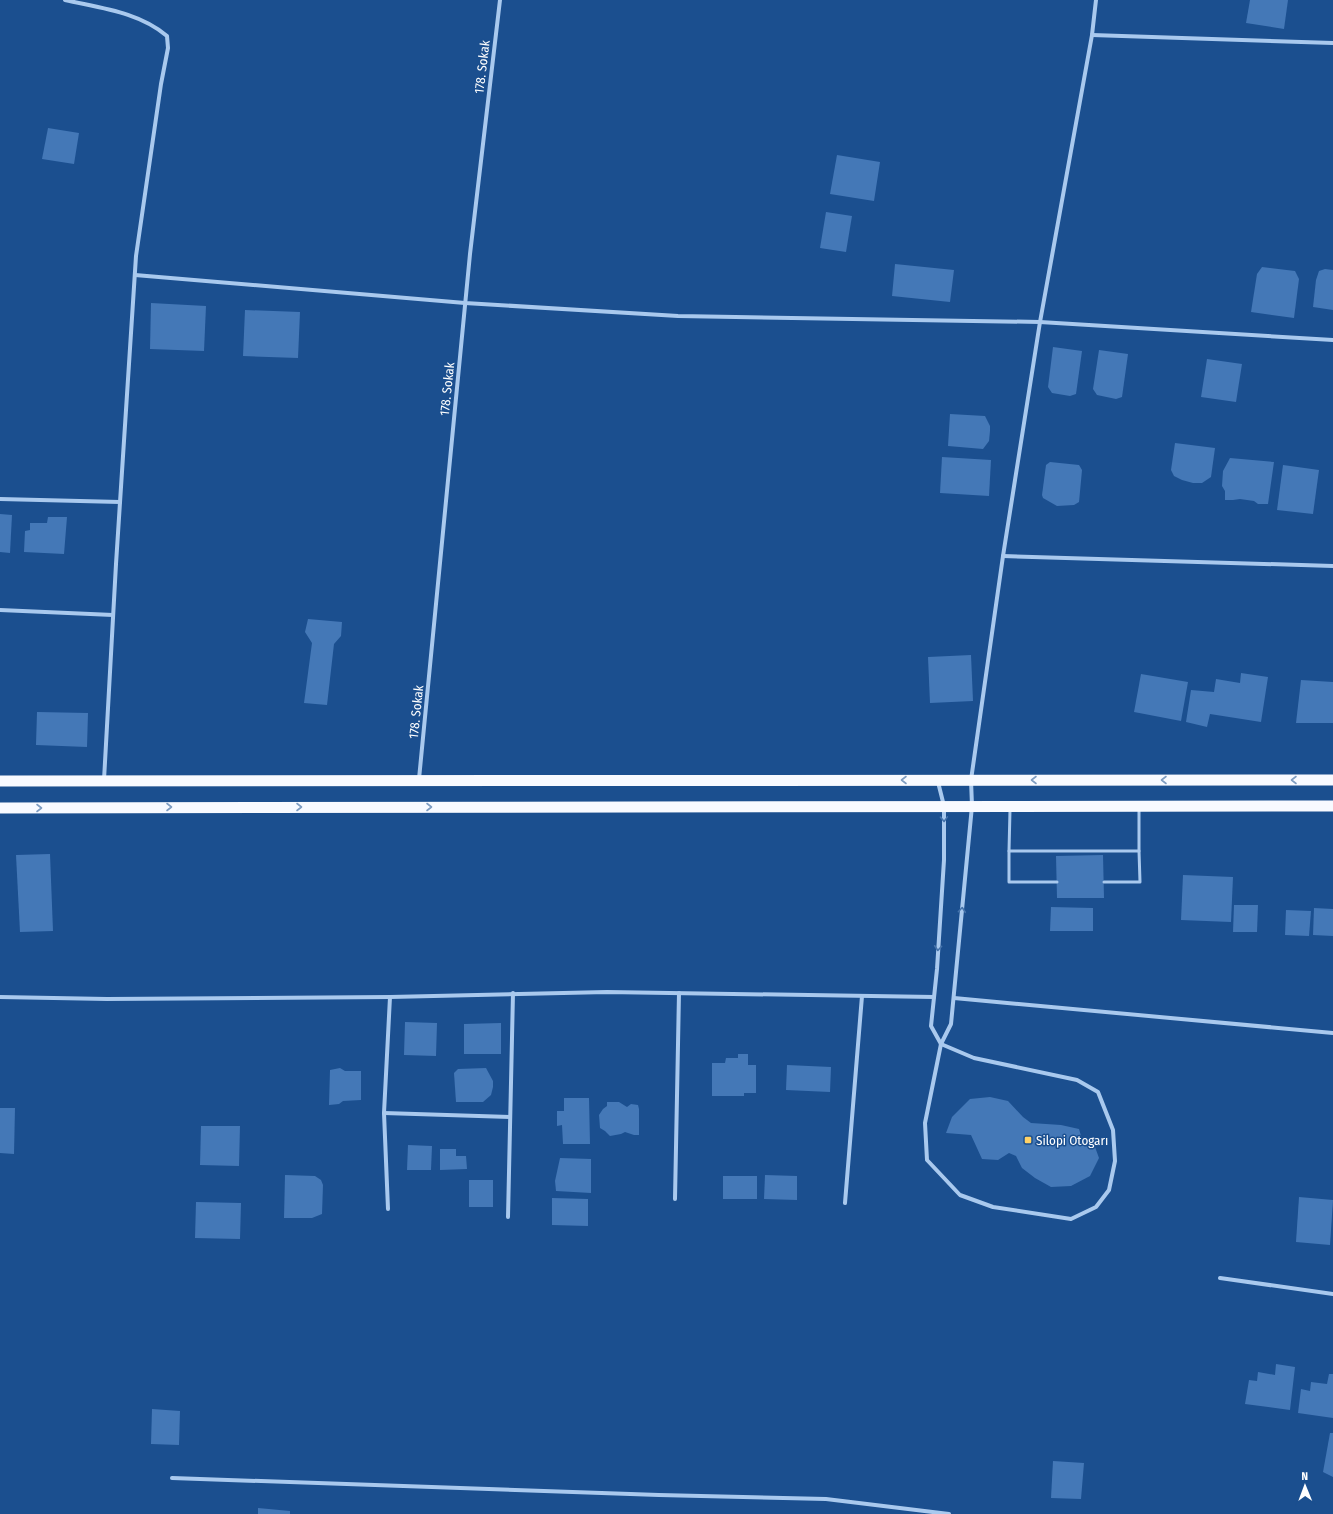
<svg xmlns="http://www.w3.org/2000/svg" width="1333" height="1514" viewBox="0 0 1333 1514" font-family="'Fira Sans Condensed',sans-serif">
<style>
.building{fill:#4478b7}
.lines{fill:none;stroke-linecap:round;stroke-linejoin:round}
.service{stroke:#a9c9ee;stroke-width:3}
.minor{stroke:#a9c9ee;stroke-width:4}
.trunk{stroke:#f8faff;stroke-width:11}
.oneway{stroke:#7e9cc1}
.oneway2{stroke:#4674ac}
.poi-dot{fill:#ffd166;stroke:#1b4f8f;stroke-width:1.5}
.labels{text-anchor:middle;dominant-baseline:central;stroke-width:3;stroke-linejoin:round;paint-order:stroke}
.street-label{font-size:13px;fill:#fff;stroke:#1b4f8f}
.poi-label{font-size:13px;fill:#fff;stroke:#1b4f8f;text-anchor:start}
</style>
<rect width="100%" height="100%" fill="#1b4f8f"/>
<g class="building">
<path d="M1250 0H1288L1284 29 1246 23Z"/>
<path d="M48 128 79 133 74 164 42 159Z"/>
<path d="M837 155 880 162 874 201 830 194Z"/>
<path d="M826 212 852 216 846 252 820 248Z"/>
<path d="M895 264 954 270 950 302 892 296Z"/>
<path d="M1262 267 1295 271 1299 279 1294 318 1251 312 1257 274Z"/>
<path d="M1325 269 1333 270V310L1313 307 1316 280 1319 271Z"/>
<path d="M151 303 206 306 204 351 150 349Z"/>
<path d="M245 310 300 312 298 358 243 356Z"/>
<path d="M1053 347 1082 351 1076 394 1070 396 1052 393 1048 387Z"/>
<path d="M1099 350 1128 354 1122 397 1116 399 1097 395 1093 389Z"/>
<path d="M1207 359 1242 364 1236 402 1201 397Z"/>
<path d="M950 414 985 416 990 426V431L989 441 983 449 948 446Z"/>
<path d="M1175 443 1215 448 1211 477 1202 483H1193L1182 480 1174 476 1171 470Z"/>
<path d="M942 457 991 460 989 496 940 493Z"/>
<path d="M1230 458 1274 462 1268 504H1258L1254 501 1240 499 1233 500H1225V491L1222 486 1223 471Z"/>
<path d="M1050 462 1079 465 1082 470 1079 502 1074 505 1057 506 1043 498 1042 495 1046 465Z"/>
<path d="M1283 465 1319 470 1313 514 1277 510Z"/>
<path d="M0 514 12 515 10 553 0 552Z"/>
<path d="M48 517H67L64 554 24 552 25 531 30 530V523H47Z"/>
<path d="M308 619 342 622 341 636 334 644 327 705 304 703 312 643 305 632Z"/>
<path d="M971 655 973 701 930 703 928 657Z"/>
<path d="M1241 673 1268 677 1261 722 1210 714 1207 727 1186 722 1191 690 1214 692 1216 679 1240 683Z"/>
<path d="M1141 674 1188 682 1181 721 1134 712Z"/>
<path d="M1301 680 1333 682V723H1296Z"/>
<path d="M37 712 88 713 87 747 36 745Z"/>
<path d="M50 854 53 931 20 932 16 855Z"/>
<path d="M1103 855 1104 898H1057L1056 856Z"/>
<path d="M1183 875 1233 877 1231 922 1181 920Z"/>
<path d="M1234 905H1258L1257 932H1233Z"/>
<path d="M1051 907 1093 908V931H1050Z"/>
<path d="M1314 908 1333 909V936L1313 935Z"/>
<path d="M1286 910 1311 911 1309 936 1285 935Z"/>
<path d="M405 1022 437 1023 436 1056 404 1055Z"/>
<path d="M501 1023V1054H464V1024Z"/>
<path d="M738 1054H748V1065H756V1093H744V1096H712V1063H725L726 1058H738Z"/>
<path d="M787 1065 831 1067 830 1092 786 1090Z"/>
<path d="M340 1068 345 1071H361V1100L343 1101 339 1104 329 1105 330 1070Z"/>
<path d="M486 1068 493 1081V1087L491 1095 483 1102H456L454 1073 458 1069Z"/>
<path d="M990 1097 1008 1101 1023 1117 1031 1123 1061 1125 1079 1129 1084 1146 1095 1147 1099 1158 1090 1176 1071 1186 1051 1187 1035 1178 1022 1168 1016 1156 1009 1153 998 1160 982 1159 971 1135 946 1133 952 1117 970 1099Z"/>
<path d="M564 1098H589L590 1144H563L562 1125 557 1126V1111H564Z"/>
<path d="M607 1102H619L627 1107 631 1104 638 1105 639 1109V1135H634L625 1132 621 1134 610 1136 605 1131 600 1128 599 1115 603 1109 607 1106Z"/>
<path d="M0 1108H15L14 1154 0 1153Z"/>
<path d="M201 1126H240L239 1166 200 1165Z"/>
<path d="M408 1145 432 1146 431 1170H407Z"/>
<path d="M440 1149H456V1156H466L467 1169 440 1170Z"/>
<path d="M560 1158 591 1159V1193L556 1191 555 1181Z"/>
<path d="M285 1175 315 1176 321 1180 323 1185 322 1214 312 1218H284Z"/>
<path d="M765 1175 797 1176V1200L764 1199Z"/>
<rect x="723" y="1176" width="34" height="23"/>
<rect x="469" y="1180" width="24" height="27"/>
<path d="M1299 1197 1333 1200 1330 1245 1296 1242Z"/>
<path d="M552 1198 588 1199V1226L552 1225Z"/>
<path d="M196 1202 241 1203 240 1239 195 1238Z"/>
<path d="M1276 1364 1295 1367 1290 1410 1245 1404 1249 1380 1257 1381 1258 1372 1275 1375Z"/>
<path d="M1329 1374H1333V1418L1298 1413 1301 1389 1310 1391 1311 1382 1327 1384Z"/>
<path d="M152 1409 180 1411 179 1445 151 1444Z"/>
<path d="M1330 1433H1333V1477L1323 1472Z"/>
<path d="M1053 1461 1084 1463 1081 1499 1051 1498Z"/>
<path d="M258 1508 290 1511V1514H258Z"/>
</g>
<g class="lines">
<g class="service">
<path d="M1010 810 1009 851H1139V809"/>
<path d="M1009 851V882H1057"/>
<path d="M1104 882H1140L1139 851"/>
</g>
<g class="minor">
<path d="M65 0C100 8 139 12 167 36L168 48 161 84 136 256 116 564 104 780"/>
<path d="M1092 35 1333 43"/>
<path d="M135 275 465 303 678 316 1040 322 1333 340"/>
<path d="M0 499 120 502"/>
<path d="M1003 556 1333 566"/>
<path d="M0 610 113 615"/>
<path d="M419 779 470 254 500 0"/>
<path d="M938 782 944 806V860L937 969 931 1026 941 1044"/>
<path d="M0 997 107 999 390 997 607 992 934 997"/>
<path d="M954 998 1333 1033"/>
<path d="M941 1044 951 1024 972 806 971 780 1003 556 1040 322 1092 35 1096 0"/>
<path d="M941 1044 974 1058 1077 1080 1098 1092 1113 1130 1115 1161 1109 1190 1096 1207 1071 1219 993 1207 960 1195 927 1160 925 1123Z"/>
<path d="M384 1113 510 1117"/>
<path d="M675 1199 679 993"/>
<path d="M845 1203 862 996"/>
<path d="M388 1209 384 1113 390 997"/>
<path d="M508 1217 513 993"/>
<path d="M1220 1278 1333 1294"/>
<path d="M172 1478 659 1495 826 1499 949 1514"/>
</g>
<g class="trunk">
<path d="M0 781 1333 780"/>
<path d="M0 808 1333 806"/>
</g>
</g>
<defs><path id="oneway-chevron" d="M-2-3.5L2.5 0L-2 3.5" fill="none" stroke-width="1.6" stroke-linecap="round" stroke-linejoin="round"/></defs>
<g class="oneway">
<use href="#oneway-chevron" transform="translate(904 780) rotate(180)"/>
<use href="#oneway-chevron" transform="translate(1034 780) rotate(180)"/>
<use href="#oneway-chevron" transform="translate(1164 780) rotate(180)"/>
<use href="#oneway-chevron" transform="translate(1294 780) rotate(180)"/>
<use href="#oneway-chevron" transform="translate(169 807)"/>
<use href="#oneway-chevron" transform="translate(299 807)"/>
<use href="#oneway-chevron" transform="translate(429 807)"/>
<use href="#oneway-chevron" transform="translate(39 808)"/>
</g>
<g class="oneway2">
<use href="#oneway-chevron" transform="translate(944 819) rotate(88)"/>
<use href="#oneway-chevron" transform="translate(962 910) rotate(-85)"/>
<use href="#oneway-chevron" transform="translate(938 948) rotate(94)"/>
</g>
<rect class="poi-dot" x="1024" y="1136" width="8" height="8" rx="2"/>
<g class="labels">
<g class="street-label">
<text transform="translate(482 67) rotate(-83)">178. Sokak</text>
<text transform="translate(447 389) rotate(-84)">178. Sokak</text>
<text transform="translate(416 712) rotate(-84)">178. Sokak</text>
</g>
<g class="poi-label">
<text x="1036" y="1140">Silopi Otogarı</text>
</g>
</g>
<g transform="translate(1305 1486) rotate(359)" stroke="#1b4f8f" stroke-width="3" paint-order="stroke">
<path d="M0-3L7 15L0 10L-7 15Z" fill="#ffffff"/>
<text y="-6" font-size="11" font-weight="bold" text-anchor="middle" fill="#ffffff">N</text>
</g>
</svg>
